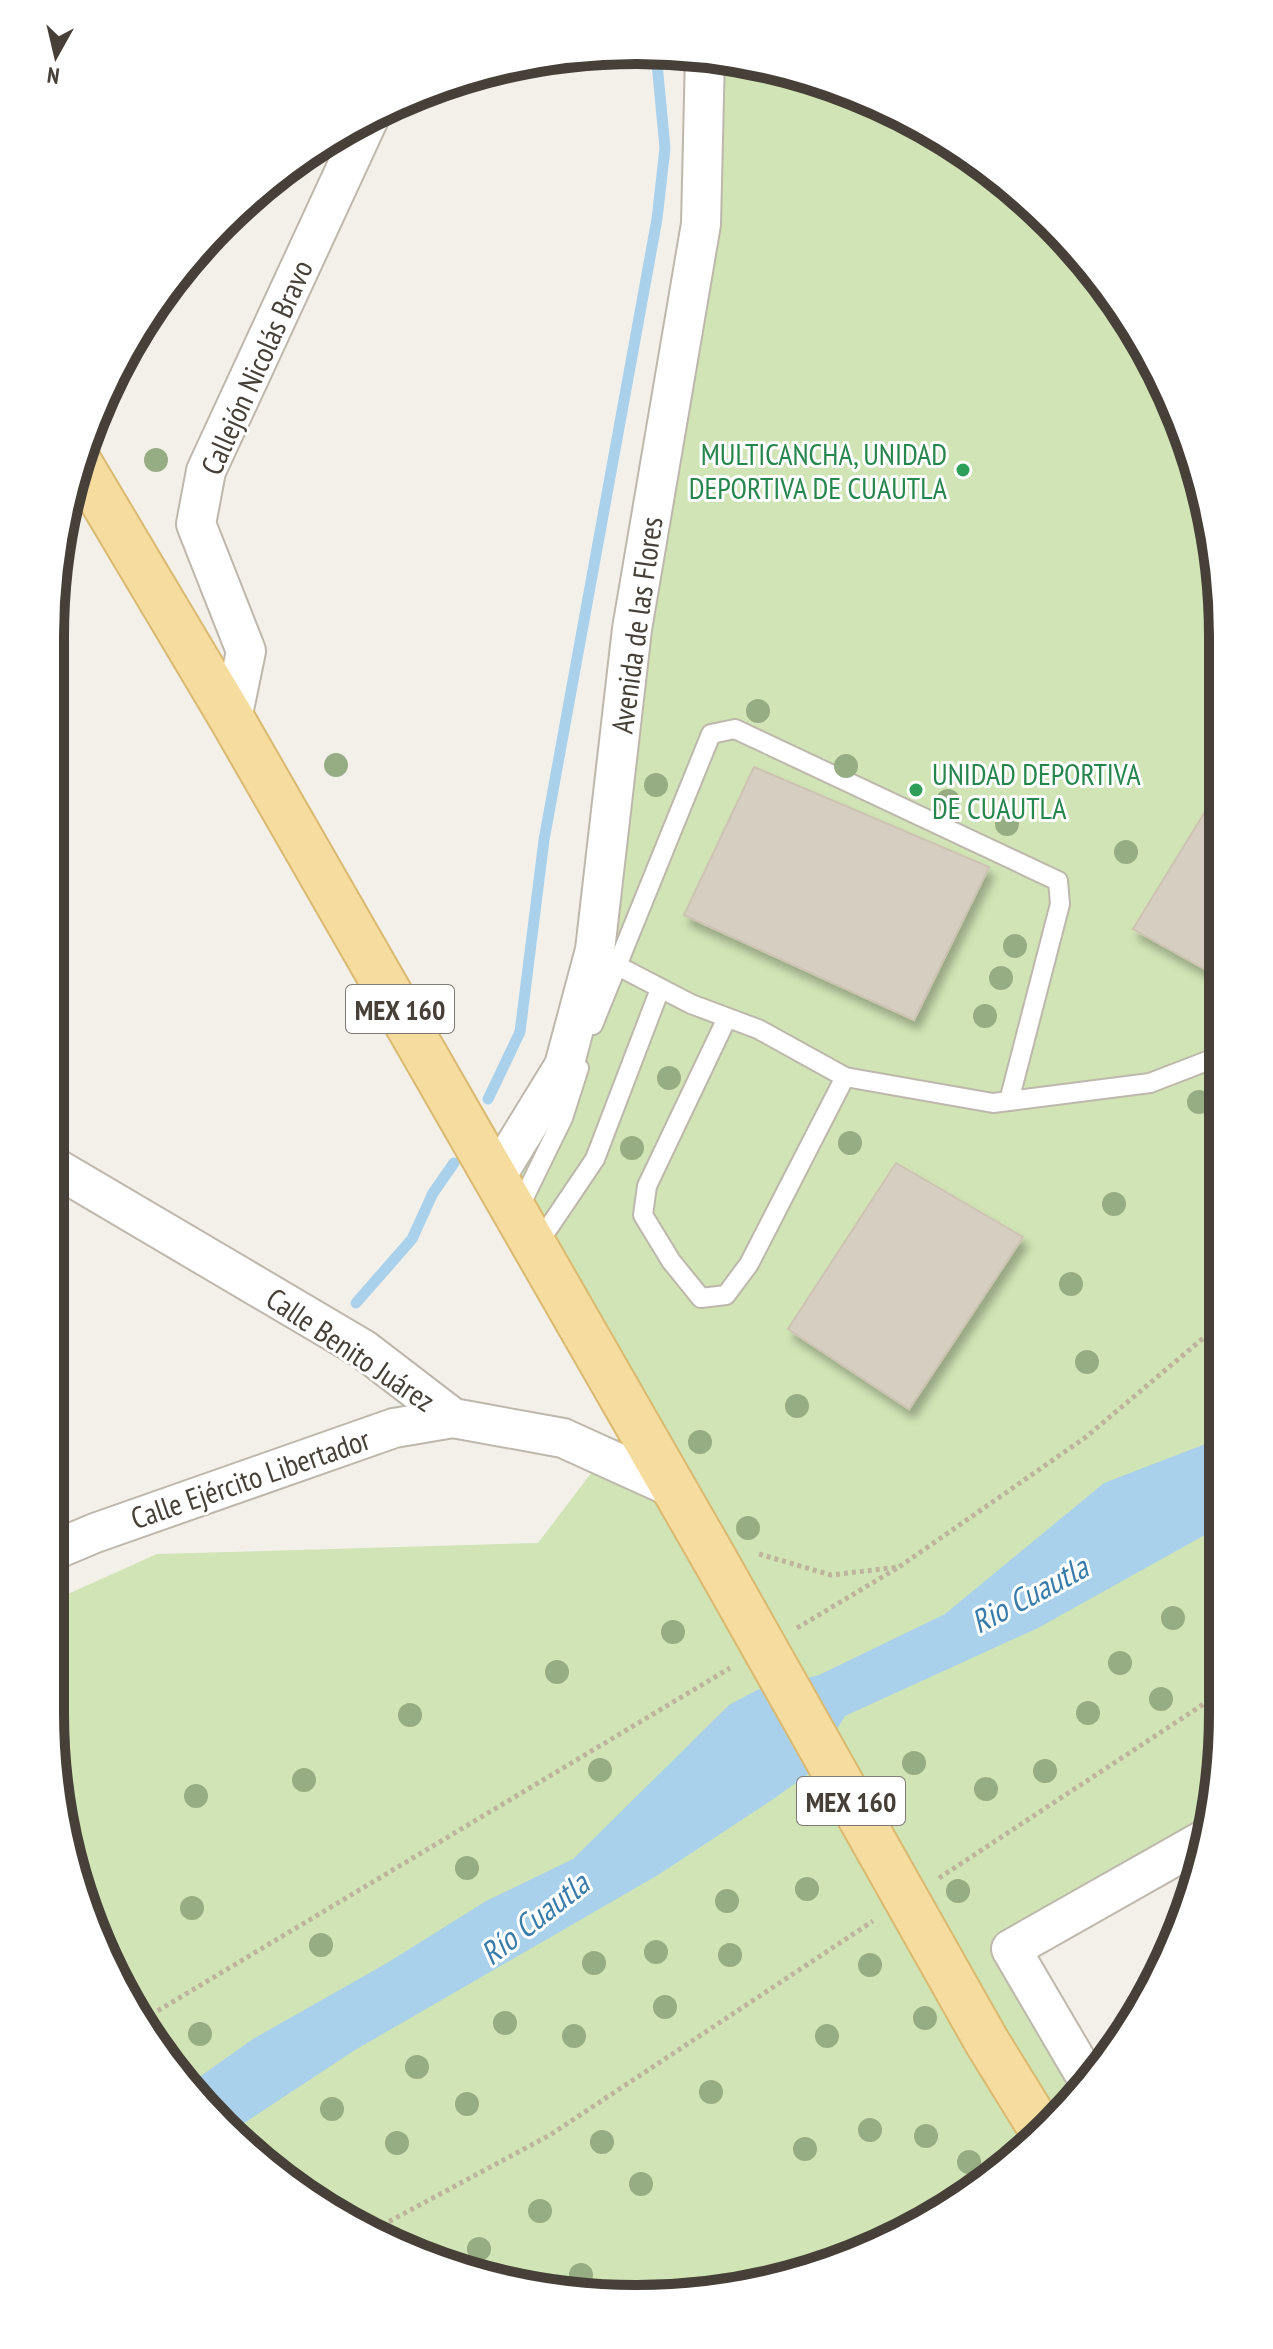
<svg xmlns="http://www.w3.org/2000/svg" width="1273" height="2349" viewBox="0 0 1273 2349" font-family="'PT Sans Narrow',sans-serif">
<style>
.green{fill:#d0e4b5}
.water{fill:#aad1eb}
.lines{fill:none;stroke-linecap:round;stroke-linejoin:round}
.stream{stroke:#aad1eb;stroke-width:11}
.building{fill:#d7cec2;stroke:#cec3b3;stroke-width:2;filter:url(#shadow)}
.lane-casing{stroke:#beb7ac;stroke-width:22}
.street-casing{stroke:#beb7ac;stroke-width:42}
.primary-casing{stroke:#dab970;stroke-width:48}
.path{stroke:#bfb39f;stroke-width:5;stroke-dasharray:4 4;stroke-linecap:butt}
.lane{stroke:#fff;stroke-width:18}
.street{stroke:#fff;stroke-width:38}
.primary{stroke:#f6dc9f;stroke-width:44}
.primary-bridge-casing{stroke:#dab970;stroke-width:48;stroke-linecap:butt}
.primary-bridge{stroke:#f6dc9f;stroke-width:44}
.tree{fill:#96ac83}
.leisure-dot{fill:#2e9e5b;stroke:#fff;stroke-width:3}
.labels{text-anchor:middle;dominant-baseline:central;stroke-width:6;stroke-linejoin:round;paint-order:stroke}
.shield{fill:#fff;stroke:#7e7974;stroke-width:2}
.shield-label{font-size:28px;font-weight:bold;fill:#464038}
.street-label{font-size:30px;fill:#464038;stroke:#fff}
.leisure-label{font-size:30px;fill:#27864d;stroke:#fff;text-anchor:end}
.water-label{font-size:32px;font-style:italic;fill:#397caa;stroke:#fff}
.rim{fill:none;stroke:#464038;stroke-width:10}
</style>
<defs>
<filter id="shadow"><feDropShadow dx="5" dy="9" stdDeviation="4" flood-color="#0004"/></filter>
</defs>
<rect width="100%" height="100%" fill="#f3f0e9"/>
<path class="green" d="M713 55 825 81 929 128 1051 221 1124 311 1192 448 1218 560 1222 1750 1207 1838 1012 1949 1086 2077 1024 2153 861 2254 675 2298 485 2279 311 2200 171 2070 81 1901 50 1712V1602L157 1554 538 1543 633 1418 497 1175 564 1066Z"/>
<path class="water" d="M1221 1438V1526L1038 1628 845 1716 811 1772 772 1800 658 1875 355 2050 235 2129 188 2085 253 2039 387 1963 486 1901 573 1859 729 1705 757 1690 819 1675 945 1614 1104 1483Z"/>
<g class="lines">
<g class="stream">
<path d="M488 1099 520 1032 544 840 657 219 665 148 656 53"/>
<path d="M356 1303 412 1239 433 1193 454 1163"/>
</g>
</g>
<g class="building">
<path d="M1216 552 1218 560V626L1206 625Z"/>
<path d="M754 767 989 867 914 1020 684 915Z"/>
<path d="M1219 789V977L1133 929Z"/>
<path d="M896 1163 1023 1237 909 1409 788 1329Z"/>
</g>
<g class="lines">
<defs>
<g id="lane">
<path d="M616 965 691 1004 758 1029 845 1077 993 1103 1150 1083 1220 1056"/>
<path d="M727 1018 647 1186 643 1215 671 1261 701 1298 726 1295 749 1264 845 1077"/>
<path d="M593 1025 711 734 735 729 1058 881 1060 904 1009 1101"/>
<path d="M518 1210 563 1118 579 1068"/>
<path d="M537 1245 595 1159 660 989"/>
</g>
<g id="street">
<path d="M232 719 246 651 196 524 206 471 371 114"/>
<path d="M51 1165 363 1349 453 1418 563 1438 671 1487"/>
<path d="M497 1175 564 1066 595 950 632 629 701 224 705 55"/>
<path d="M50 1552 95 1533 394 1428 453 1418"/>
<path d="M1086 2077 1011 1949 1207 1838"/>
</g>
<g id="primary">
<path d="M79 462 232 719 715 1560"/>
<path d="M987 2042 1042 2131"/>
</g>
</defs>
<use href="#lane" class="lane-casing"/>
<use href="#street" class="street-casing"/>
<use href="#primary" class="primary-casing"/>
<g class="path">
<path d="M759 1554 831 1575 899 1567 1086 1437 1220 1324"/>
<path d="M797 1628 899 1567"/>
<path d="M939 1878 1222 1692"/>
<path d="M144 2019 730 1668"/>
<path d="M375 2229 550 2135 873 1921"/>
</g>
<use href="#lane" class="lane"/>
<use href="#street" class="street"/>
<use href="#primary" class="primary"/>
<defs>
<path id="primary-bridge" d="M715 1560 987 2042"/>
</defs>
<use href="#primary-bridge" class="primary-bridge-casing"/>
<use href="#primary-bridge" class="primary-bridge"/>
</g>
<g class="tree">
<circle cx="156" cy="460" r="12"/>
<circle cx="758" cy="711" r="12"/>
<circle cx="336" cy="765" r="12"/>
<circle cx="846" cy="766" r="12"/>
<circle cx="656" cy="785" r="12"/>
<circle cx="948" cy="801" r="12"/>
<circle cx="1007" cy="824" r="12"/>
<circle cx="1126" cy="852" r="12"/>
<circle cx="1015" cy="946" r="12"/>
<circle cx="1001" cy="978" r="12"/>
<circle cx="985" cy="1016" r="12"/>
<circle cx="669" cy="1078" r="12"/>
<circle cx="1199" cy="1102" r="12"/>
<circle cx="850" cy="1143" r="12"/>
<circle cx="632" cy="1148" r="12"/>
<circle cx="1114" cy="1204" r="12"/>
<circle cx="1071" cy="1284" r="12"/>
<circle cx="1087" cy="1362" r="12"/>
<circle cx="797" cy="1406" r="12"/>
<circle cx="700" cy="1442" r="12"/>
<circle cx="748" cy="1528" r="12"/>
<circle cx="1173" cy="1618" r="12"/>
<circle cx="673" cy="1632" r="12"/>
<circle cx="1120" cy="1663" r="12"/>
<circle cx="557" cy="1672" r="12"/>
<circle cx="1161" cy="1699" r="12"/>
<circle cx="1088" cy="1713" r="12"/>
<circle cx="410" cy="1715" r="12"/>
<circle cx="914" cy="1763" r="12"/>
<circle cx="600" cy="1770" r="12"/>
<circle cx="1045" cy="1771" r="12"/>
<circle cx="304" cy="1780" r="12"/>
<circle cx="986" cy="1789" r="12"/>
<circle cx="196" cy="1796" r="12"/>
<circle cx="467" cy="1868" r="12"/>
<circle cx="807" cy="1889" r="12"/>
<circle cx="958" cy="1891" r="12"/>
<circle cx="727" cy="1901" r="12"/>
<circle cx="192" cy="1908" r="12"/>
<circle cx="321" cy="1945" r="12"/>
<circle cx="656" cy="1952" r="12"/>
<circle cx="730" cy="1955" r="12"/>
<circle cx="594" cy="1963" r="12"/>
<circle cx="870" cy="1965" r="12"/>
<circle cx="665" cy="2007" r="12"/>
<circle cx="925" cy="2018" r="12"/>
<circle cx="505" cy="2023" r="12"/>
<circle cx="200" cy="2034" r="12"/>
<circle cx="574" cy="2036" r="12"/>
<circle cx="827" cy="2036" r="12"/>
<circle cx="417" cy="2067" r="12"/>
<circle cx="711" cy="2092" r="12"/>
<circle cx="467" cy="2104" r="12"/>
<circle cx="332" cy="2109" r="12"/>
<circle cx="870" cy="2130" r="12"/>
<circle cx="926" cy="2136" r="12"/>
<circle cx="602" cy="2142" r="12"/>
<circle cx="397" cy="2143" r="12"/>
<circle cx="805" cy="2149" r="12"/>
<circle cx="969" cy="2162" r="12"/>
<circle cx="641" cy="2184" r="12"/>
<circle cx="540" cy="2211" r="12"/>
<circle cx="479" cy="2249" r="12"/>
<circle cx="581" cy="2275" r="12"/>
</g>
<g class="leisure-dot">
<circle cx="963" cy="470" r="8"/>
<circle cx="916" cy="790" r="8"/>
</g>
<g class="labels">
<g class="shield">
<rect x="346" y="985" width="108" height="48" rx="6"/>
<rect x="797" y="1777" width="108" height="48" rx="6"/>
</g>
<g class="shield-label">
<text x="400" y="1009">MEX 160</text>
<text x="851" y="1801">MEX 160</text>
</g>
<g class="street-label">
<text transform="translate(256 367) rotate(-66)">Callejón Nicolás Bravo</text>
<text transform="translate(636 625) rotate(-82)">Avenida de las Flores</text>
<text transform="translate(351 1349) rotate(34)">Calle Benito Juárez</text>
<text transform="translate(250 1478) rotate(-19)">Calle Ejército Libertador</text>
</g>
<g class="leisure-label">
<text x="947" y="453">MULTICANCHA, UNIDAD<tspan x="947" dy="34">DEPORTIVA DE CUAUTLA</tspan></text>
<text x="932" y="773" text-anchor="start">UNIDAD DEPORTIVA<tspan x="932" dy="34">DE CUAUTLA</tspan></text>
</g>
<g class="water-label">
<text transform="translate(1029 1594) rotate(-28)">Rio Cuautla</text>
<text transform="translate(534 1918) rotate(-38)">Río Cuautla</text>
</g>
</g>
<path d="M0 0H1273V2349H0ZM636 64H637A572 572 0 0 1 1209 636V1713A572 572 0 0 1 637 2285H636A572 572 0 0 1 64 1713V636A572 572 0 0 1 636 64Z" fill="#fff" fill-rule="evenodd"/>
<path class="rim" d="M636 64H637A572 572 0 0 1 1209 636V1713A572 572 0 0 1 637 2285H636A572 572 0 0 1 64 1713V636A572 572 0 0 1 636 64Z"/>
<g transform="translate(56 56) rotate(188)" stroke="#ffffff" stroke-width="6" paint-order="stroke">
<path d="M0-6L14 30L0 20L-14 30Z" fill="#464038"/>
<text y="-12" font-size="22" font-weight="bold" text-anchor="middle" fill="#464038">N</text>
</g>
</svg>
